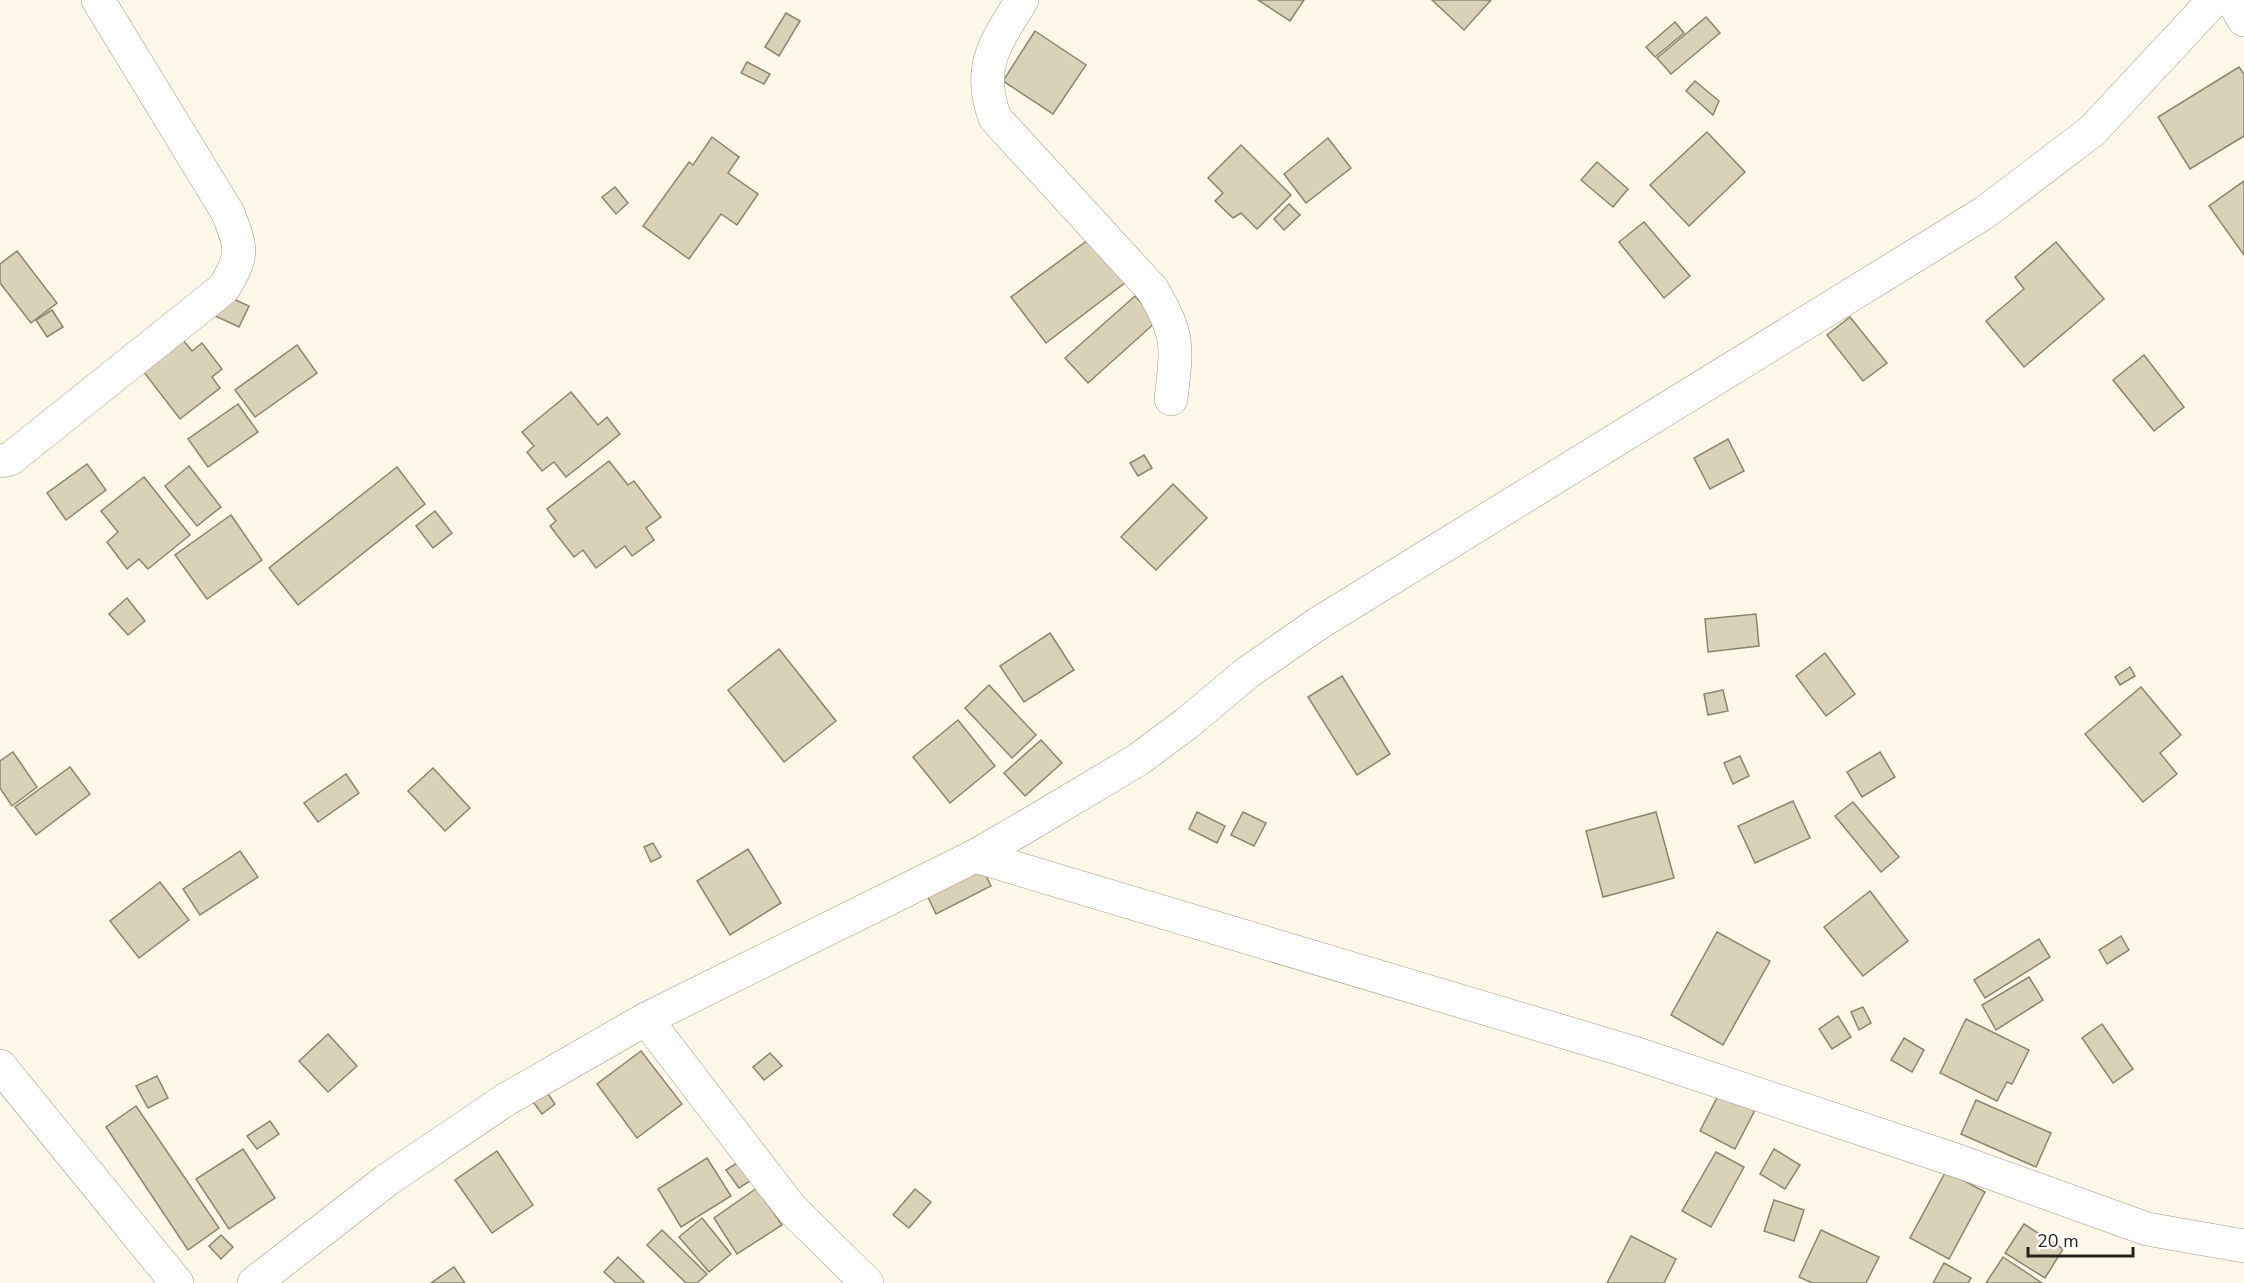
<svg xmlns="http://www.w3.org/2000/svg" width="2244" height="1283" viewBox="0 0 2244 1283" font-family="'Nunito Sans',sans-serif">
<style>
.building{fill:#dad1b9;stroke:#8d856e;stroke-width:1.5}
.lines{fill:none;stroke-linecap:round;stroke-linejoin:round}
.minor-casing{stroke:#a19882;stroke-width:34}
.minor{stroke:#fff;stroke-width:33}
</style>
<rect width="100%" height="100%" fill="#fef8e9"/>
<g class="building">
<path d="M1258 0H1304L1290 21Z"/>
<path d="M1432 0H1491L1464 30Z"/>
<path d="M786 13 800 21 779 56 765 47Z"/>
<path d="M1706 17 1720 33 1671 74 1657 58Z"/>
<path d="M1675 22 1684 33 1655 57 1646 47Z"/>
<path d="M1035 31 1086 65 1053 114 1003 81Z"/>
<path d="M747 62 770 74 764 84 741 73Z"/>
<path d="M2239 67 2244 74V136L2190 169 2158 117Z"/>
<path d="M1695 81 1719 101 1713 115 1686 91Z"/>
<path d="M1707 132 1745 172 1689 226 1650 185Z"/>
<path d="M712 137 739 157 728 173 758 194 737 225 721 214 689 259 643 226 689 162 693 165Z"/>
<path d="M1328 138 1351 168 1306 203 1284 174Z"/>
<path d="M1241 145 1291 195 1257 229 1241 213 1233 218 1215 201 1223 193 1208 178Z"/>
<path d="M1597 162 1628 189 1613 207 1581 180Z"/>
<path d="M2244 181V255L2209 206Z"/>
<path d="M615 187 628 203 616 214 602 197Z"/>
<path d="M1289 204 1300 215 1284 230 1274 219Z"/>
<path d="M1644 222 1690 276 1664 298 1619 242Z"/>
<path d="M1092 237 1126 282 1046 343 1011 297Z"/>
<path d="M2056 242 2104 299 2024 367 1986 321 2024 289 2015 277Z"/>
<path d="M17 251 57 303 31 323 0 283V264Z"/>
<path d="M223 294 249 306 239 327 213 315Z"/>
<path d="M1135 296 1157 321 1088 383 1065 358Z"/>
<path d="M52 310 63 327 47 337 36 320Z"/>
<path d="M1850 317 1887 363 1863 381 1827 335Z"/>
<path d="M183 340 192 351 202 343 222 369 212 377 220 388 180 419 143 371Z"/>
<path d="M297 345 317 373 255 417 235 390Z"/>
<path d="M2144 355 2184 407 2154 431 2113 380Z"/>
<path d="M571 392 598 425 607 417 620 434 566 477 554 462 542 471 527 452 534 446 522 432Z"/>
<path d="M238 404 258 432 208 467 188 439Z"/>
<path d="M1728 439 1744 471 1710 489 1694 458Z"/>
<path d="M1144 455 1152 468 1138 476 1130 463Z"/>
<path d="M609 461 628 485 634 481 661 517 646 528 654 540 632 556 625 546 596 568 583 550 574 557 550 526 556 521 547 509Z"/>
<path d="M87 464 106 490 66 520 47 493Z"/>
<path d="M189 466 221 507 197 526 165 486Z"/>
<path d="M397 467 425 504 298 605 269 568Z"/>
<path d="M144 477 190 535 148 569 139 559 127 569 107 542 118 532 101 511Z"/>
<path d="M1173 484 1207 518 1156 570 1121 537Z"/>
<path d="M435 511 452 533 433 548 416 526Z"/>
<path d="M231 515 262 560 207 599 175 555Z"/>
<path d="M127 598 145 621 128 635 109 614Z"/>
<path d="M1756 614 1759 646 1708 652 1705 619Z"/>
<path d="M1050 633 1074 670 1024 702 1000 666Z"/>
<path d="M779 649 836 721 784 762 728 690Z"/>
<path d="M1825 653 1855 694 1826 716 1796 676Z"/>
<path d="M2130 667 2135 676 2120 685 2115 677Z"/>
<path d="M1342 676 1390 754 1357 775 1308 697Z"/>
<path d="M989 685 1036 735 1012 758 965 708Z"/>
<path d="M2141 687 2181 735 2160 753 2177 774 2143 802 2085 734Z"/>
<path d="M1723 690 1728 711 1708 715 1704 694Z"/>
<path d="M958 720 995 766 950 803 913 757Z"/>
<path d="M1041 740 1062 763 1025 796 1004 773Z"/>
<path d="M13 752 37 787 12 806 0 788V761Z"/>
<path d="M1880 752 1895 777 1862 797 1847 772Z"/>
<path d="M1740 756 1749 776 1733 784 1724 763Z"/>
<path d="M70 767 90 794 36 835 15 807Z"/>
<path d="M433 768 470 808 445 831 408 791Z"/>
<path d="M346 774 359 793 318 822 304 803Z"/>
<path d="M1793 801 1810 838 1755 863 1738 826Z"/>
<path d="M1853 802 1899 857 1881 872 1835 816Z"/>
<path d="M1197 812 1225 826 1217 843 1189 829Z"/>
<path d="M1243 812 1266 823 1254 846 1231 835Z"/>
<path d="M1656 812 1674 878 1603 897 1586 831Z"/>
<path d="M653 843 661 857 651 862 644 847Z"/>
<path d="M748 849 781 903 730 935 697 881Z"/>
<path d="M240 851 258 877 200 915 183 889Z"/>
<path d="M982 868 991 886 936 914 927 895Z"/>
<path d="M160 882 189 920 139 958 110 921Z"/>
<path d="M1870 891 1908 941 1863 976 1824 927Z"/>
<path d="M1717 932 1770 961 1723 1045 1671 1015Z"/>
<path d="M2121 936 2129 950 2107 964 2099 950Z"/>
<path d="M2039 939 2050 957 1985 998 1974 980Z"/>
<path d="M2029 977 2043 1000 1996 1030 1982 1005Z"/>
<path d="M1863 1007 1871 1023 1859 1030 1851 1012Z"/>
<path d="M1838 1016 1851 1037 1832 1049 1819 1029Z"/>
<path d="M1966 1019 2029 1050 2012 1084 2007 1082 1997 1101 1940 1073Z"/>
<path d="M2102 1024 2133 1069 2113 1083 2082 1038Z"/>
<path d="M328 1034 357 1066 328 1092 299 1061Z"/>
<path d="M1904 1038 1924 1050 1912 1072 1891 1060Z"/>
<path d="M641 1051 682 1104 637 1138 597 1084Z"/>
<path d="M770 1053 782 1066 764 1080 753 1067Z"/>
<path d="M157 1076 168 1098 148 1108 136 1086Z"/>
<path d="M1723 1086 1758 1104 1735 1149 1700 1131Z"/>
<path d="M544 1088 555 1104 542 1114 531 1099Z"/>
<path d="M1976 1100 2051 1133 2036 1167 1961 1134Z"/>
<path d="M136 1106 219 1228 188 1250 106 1127Z"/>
<path d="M270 1121 279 1134 257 1149 247 1136Z"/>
<path d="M243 1149 275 1198 229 1229 196 1179Z"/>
<path d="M1774 1149 1800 1165 1785 1189 1760 1174Z"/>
<path d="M497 1151 533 1205 492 1233 455 1180Z"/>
<path d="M1716 1152 1744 1167 1711 1227 1682 1211Z"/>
<path d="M707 1158 731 1196 681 1227 658 1189Z"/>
<path d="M743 1159 755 1178 739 1188 726 1170Z"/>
<path d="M1946 1171 1985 1192 1949 1259 1910 1238Z"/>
<path d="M757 1188 782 1225 737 1254 714 1218Z"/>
<path d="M915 1189 931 1202 909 1228 893 1215Z"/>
<path d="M1774 1200 1804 1210 1794 1241 1764 1231Z"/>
<path d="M702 1218 731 1254 709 1272 679 1237Z"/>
<path d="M2024 1224 2063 1249 2045 1278 2005 1253Z"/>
<path d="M662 1230 707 1274 697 1283H686L647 1245Z"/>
<path d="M1821 1230 1879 1257 1866 1283H1812L1799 1277Z"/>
<path d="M221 1235 233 1247 221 1259 209 1246Z"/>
<path d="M1631 1236 1676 1259 1664 1283H1607Z"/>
<path d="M618 1257 644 1282 643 1283H616L604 1272Z"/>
<path d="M2003 1257 2042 1283H1986Z"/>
<path d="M1944 1263 1971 1278 1968 1283H1933Z"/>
<path d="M454 1267 465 1283H431Z"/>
</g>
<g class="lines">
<defs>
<g id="minor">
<path d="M1022 0C996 42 976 67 995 118L1152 289C1180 335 1177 347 1171 399"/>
<path d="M2232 0 2244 20"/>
<path d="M0 461 10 459 224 288C244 254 242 250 228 213L98 0"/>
<path d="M975 856 1631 1052 1958 1161 2147 1229 2244 1246"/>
<path d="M646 1019 791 1208 867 1283"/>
<path d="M0 1066 177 1283"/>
<path d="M254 1283 387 1180 505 1100 646 1019 975 856 1032 823 1139 759 1186 724 1247 673 1319 623 1984 213 2092 131 2214 0"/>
</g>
</defs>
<use href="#minor" class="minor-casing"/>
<use href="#minor" class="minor"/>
</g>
<path d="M2028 1247v9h105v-9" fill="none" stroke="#26231a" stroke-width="3"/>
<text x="2037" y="1247" font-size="18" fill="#26231a" stroke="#ffffff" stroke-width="4.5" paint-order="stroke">20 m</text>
</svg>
